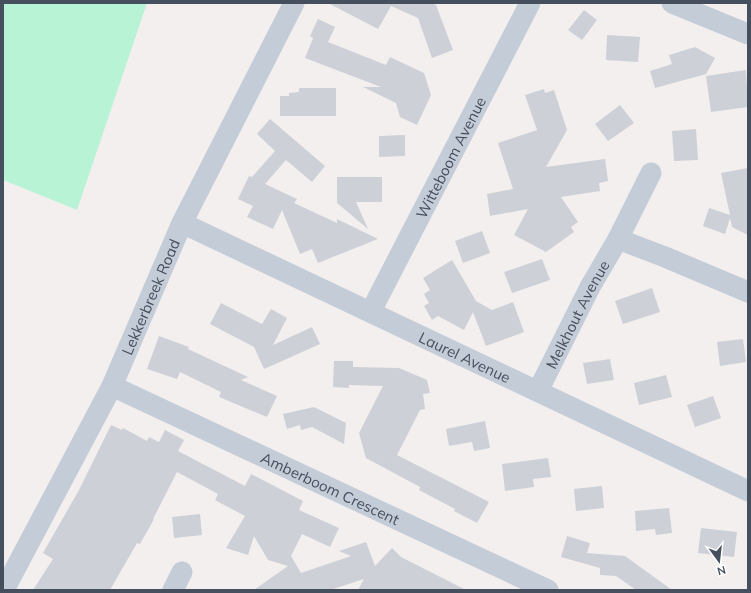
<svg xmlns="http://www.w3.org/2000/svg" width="751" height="593" viewBox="0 0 751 593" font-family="Mulish,sans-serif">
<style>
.green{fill:#b9f3d6}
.building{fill:#cdd0d7}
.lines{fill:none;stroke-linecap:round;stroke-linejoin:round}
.minor{stroke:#c4ccd8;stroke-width:21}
.labels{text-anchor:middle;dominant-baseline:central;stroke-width:4;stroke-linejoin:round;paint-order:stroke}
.street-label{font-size:15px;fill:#454f5e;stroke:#fff}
</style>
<rect width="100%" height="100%" fill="#f2efee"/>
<path class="green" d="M3 3H147L77 210 3 180Z"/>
<g class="building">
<path d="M328 3H431L436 5 453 50 432 58 418 18 391 6 378 29Z"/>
<path d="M584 10 597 20 582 40 568 30Z"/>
<path d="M318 19 335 27 328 42 386 65 390 57 424 73 431 95 417 125 400 117 396 103 363 87H381L305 58 313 38 310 36Z"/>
<path d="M607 35 640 37 638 62 606 60Z"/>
<path d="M695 47 715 58 706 74 655 88 650 71 672 64 669 55Z"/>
<path d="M746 70 748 107 711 112 706 76Z"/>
<path d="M299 88H336V116H280V96H289V93L299 92Z"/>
<path d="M544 89 545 93 554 90 567 130 546 167 605 159 608 181 599 183 600 191 561 197 578 222 571 227 574 232 546 252 514 235 528 209 490 216 487 194 513 189 498 143 537 130 525 95Z"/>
<path d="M620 105 634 123 608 141 595 124Z"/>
<path d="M270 119 325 166 312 182 286 160 265 184 297 199 294 203 337 223V219L378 239 318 263 312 249 300 254 282 210 273 229 247 217 253 206 238 199 249 176 252 177 275 151 257 134Z"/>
<path d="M696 129 698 160 674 161 672 131Z"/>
<path d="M405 135V156L379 157V136Z"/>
<path d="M748 168V235L732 227 730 218 725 234 703 226 709 208 730 215 721 173Z"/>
<path d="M337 177H382V202H356L368 229 337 203Z"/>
<path d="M482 231 490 253 463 263 455 241Z"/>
<path d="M542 259 550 280 512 293 504 272Z"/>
<path d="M452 260 476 301 492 310 513 302 524 332 486 346 473 312 464 330 438 316 432 320 424 306 429 303 424 294 430 290 423 278Z"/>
<path d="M652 288 660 312 623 324 615 301Z"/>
<path d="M221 303 262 324 271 309 287 318 273 345 312 327 320 344 264 369 254 347 210 324Z"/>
<path d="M159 336 189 347 188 349 248 377 241 380 277 396 267 417 219 397 221 392 180 372 177 379 147 369Z"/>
<path d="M743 339 746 362 720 366 717 342Z"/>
<path d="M610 359 614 380 587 384 583 363Z"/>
<path d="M334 361H353V367L399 368 427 380 430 393 423 394 425 409 420 410 397 455 489 502 477 523 454 511 455 509 419 490 420 487 366 458 359 433 383 386 349 385V388L333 387Z"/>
<path d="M666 375 672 397 639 405 634 383Z"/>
<path d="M713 396 721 418 695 427 687 405Z"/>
<path d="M314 407 346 423 344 444 312 427 301 430 300 425 287 429 283 414Z"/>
<path d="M485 421 490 448 474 451 472 442 449 446 446 429Z"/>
<path d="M111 425 122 430 123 428 147 441 149 437 159 442 165 430 184 440 178 451 245 486 251 474 303 501 299 510 339 528 330 547 302 534 291 556 301 573 351 556 339 551 366 542 375 566 392 548 401 557 466 590H358L364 579 330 590H254L288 566 268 560 254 536 248 555 226 548 245 516 215 500 218 494 177 472 153 519H154L140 544 137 543 110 590H33L53 559 43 553 79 490Z"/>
<path d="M548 458 551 477 533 479 534 487 505 491 502 464Z"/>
<path d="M602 486 604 508 576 511 574 489Z"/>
<path d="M669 508 672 533 656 535 655 529 636 531 635 511Z"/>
<path d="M200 514 202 535 174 538 172 517Z"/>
<path d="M701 528 737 532 734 557 698 553Z"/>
<path d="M567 536 590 543 587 553 625 556 672 590H636L616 576 600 575V568L561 557Z"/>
</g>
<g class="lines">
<g class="minor">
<path d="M672 3 748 34"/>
<path id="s1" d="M182 223 748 491"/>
<path d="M618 239 651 173"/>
<path id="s2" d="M371 311 530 3"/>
<path id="s3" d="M112 386 548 590"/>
<path id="s4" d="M538 391 590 287 618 239 665 257 748 292"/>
<path id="s5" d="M4 590 112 386 182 223 294 3"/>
<path d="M173 590 182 572"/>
</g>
</g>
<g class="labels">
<g class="street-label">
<text stroke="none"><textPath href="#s2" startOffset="173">Witteboom Avenue</textPath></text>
<text stroke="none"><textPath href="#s5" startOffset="328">Lekkerbreek Road</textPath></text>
<text stroke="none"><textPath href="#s4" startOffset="86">Melkhout Avenue</textPath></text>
<text stroke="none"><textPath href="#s1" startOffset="313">Laurel Avenue</textPath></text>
<text stroke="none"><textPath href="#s3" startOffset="241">Amberboom Crescent</textPath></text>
</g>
</g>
<rect width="751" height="593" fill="none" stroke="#454f5e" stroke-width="8"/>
<g transform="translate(719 561) rotate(165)" stroke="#ffffff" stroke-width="3" paint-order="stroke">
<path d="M0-3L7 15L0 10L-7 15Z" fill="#454f5e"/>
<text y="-6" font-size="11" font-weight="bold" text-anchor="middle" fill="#454f5e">N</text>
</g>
</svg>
